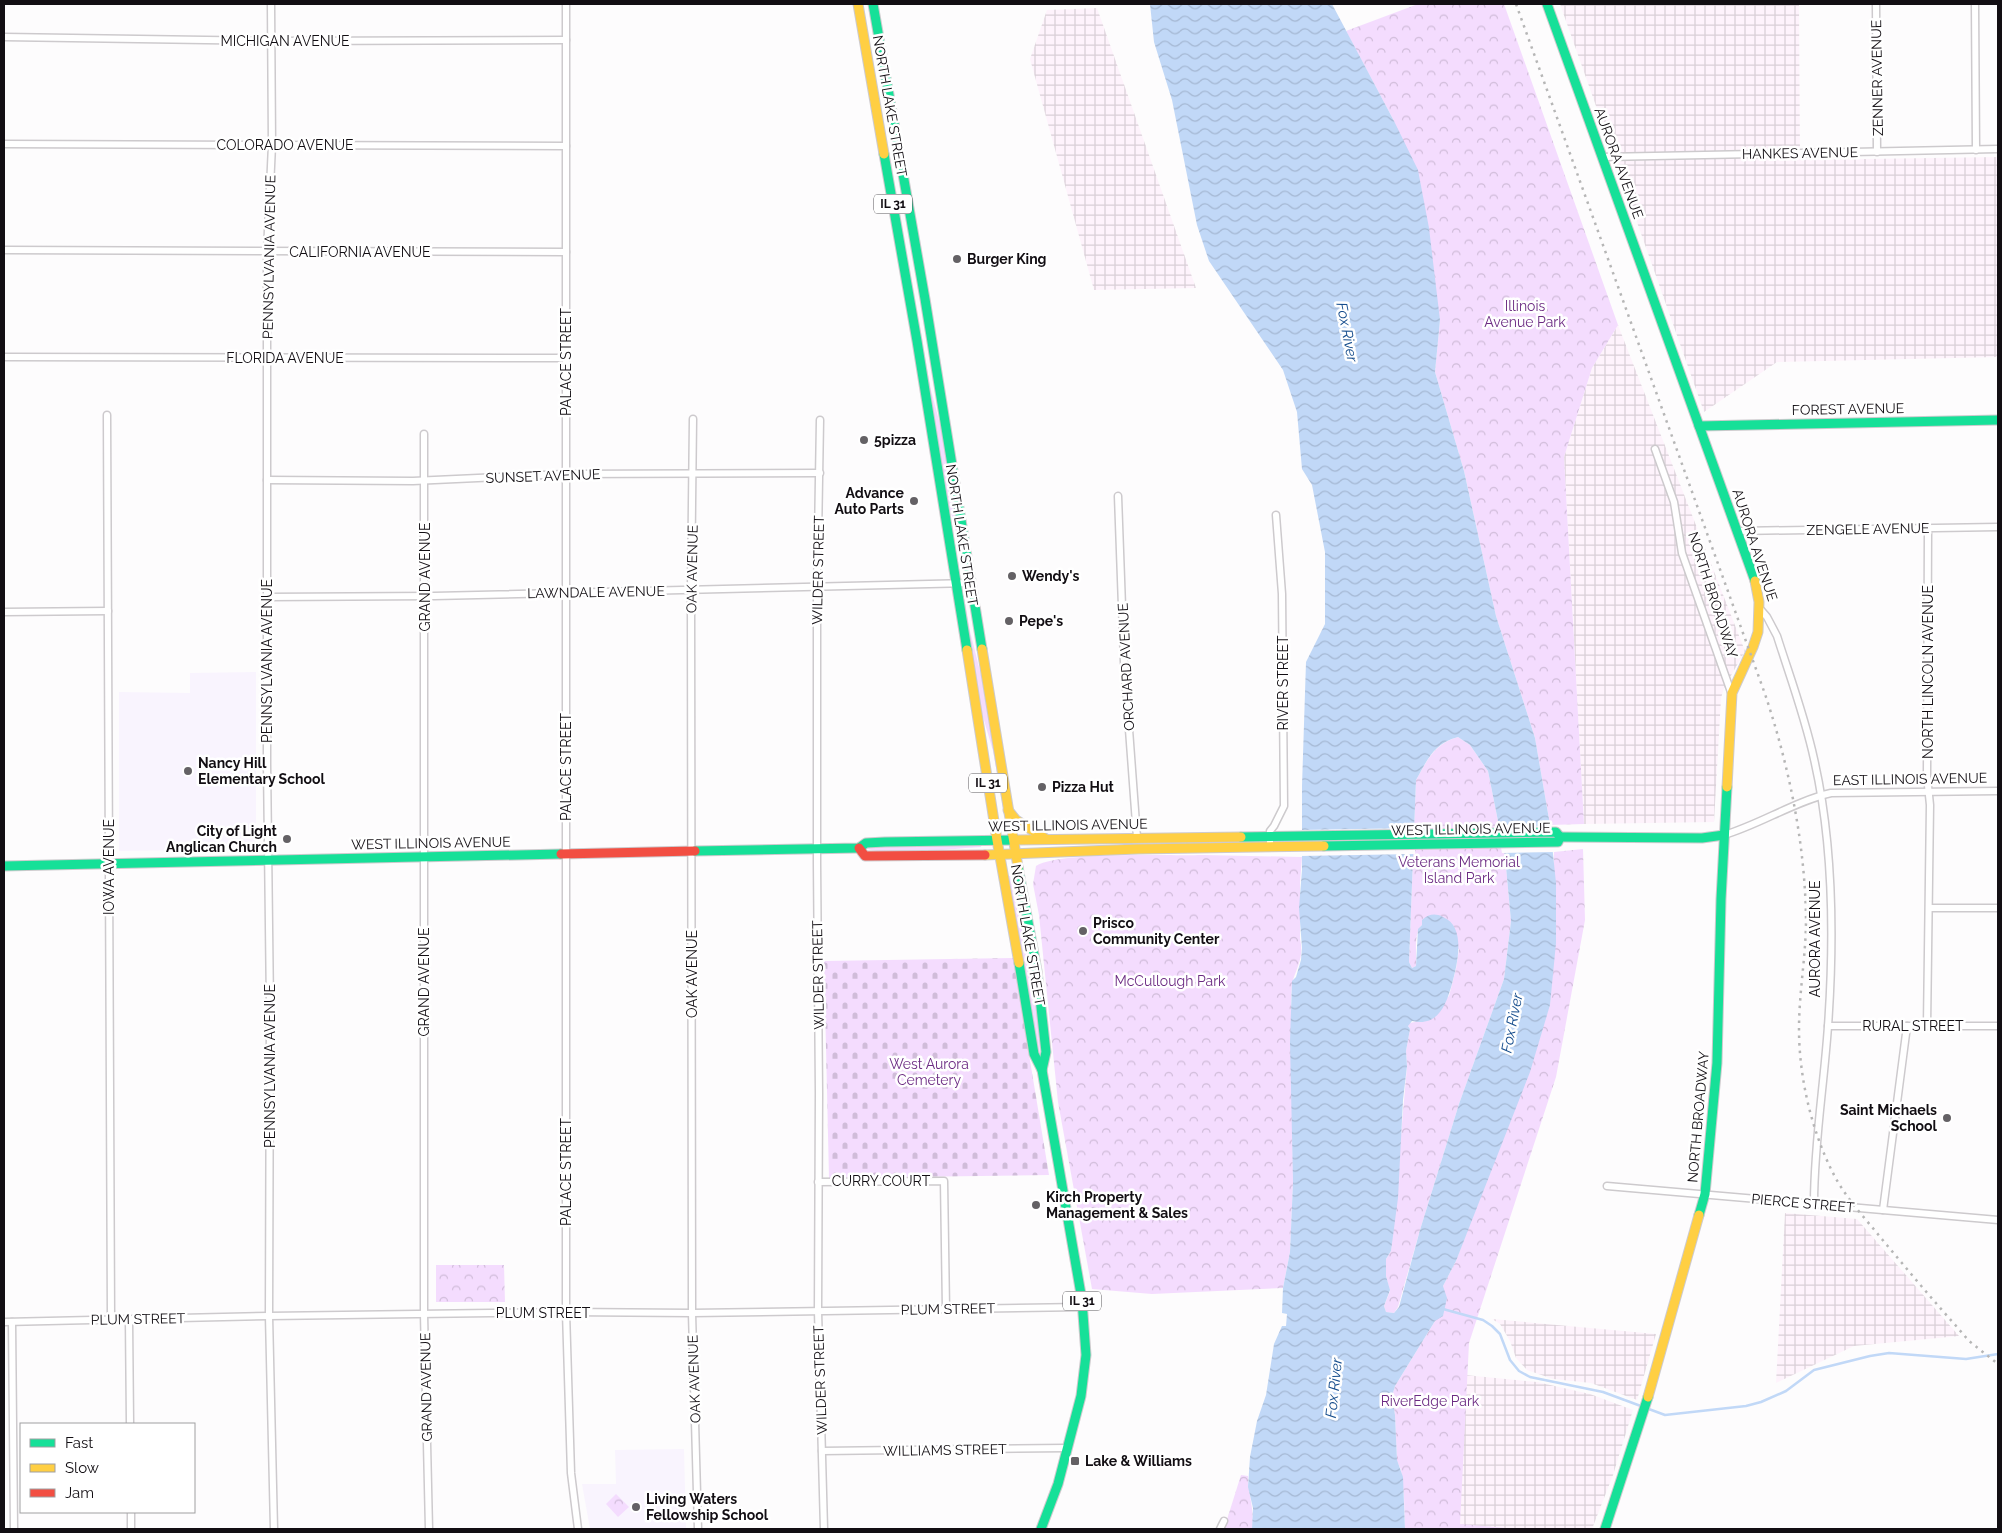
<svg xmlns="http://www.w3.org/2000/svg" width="2002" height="1533" viewBox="0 0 2002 1533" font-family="Raleway,sans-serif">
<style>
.industrial{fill:url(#industrial-grid)}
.education{fill:#f9f4fe}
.grass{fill:#f4dcfe}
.cemetery{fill:url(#cemetery-stones)}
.park{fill:url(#park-crowns)}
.water{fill:url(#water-waves);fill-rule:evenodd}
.pier{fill:#fdfcfd}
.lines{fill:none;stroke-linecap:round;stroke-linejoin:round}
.stream{stroke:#c1d8f7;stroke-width:2.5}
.street-casing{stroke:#cdcacd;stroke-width:9}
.fast-casing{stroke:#cdcacd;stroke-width:11}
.slow-casing{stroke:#cdcacd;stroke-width:11}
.jam-casing{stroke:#cdcacd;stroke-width:11}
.street{stroke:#fff;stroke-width:6}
.fast{stroke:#16e098;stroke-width:9}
.slow{stroke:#ffcf43;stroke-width:9}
.jam{stroke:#f24e42;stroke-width:9}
.rail{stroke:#b6b6b6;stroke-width:2.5;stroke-dasharray:2.5 5;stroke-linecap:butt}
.poi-dot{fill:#646165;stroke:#fff;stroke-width:2}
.labels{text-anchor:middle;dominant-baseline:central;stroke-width:5;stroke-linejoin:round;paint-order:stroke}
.shield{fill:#fff;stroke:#59565a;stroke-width:1}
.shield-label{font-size:12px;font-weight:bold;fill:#120e13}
.street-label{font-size:14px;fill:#120e13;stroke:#fff}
.poi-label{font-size:14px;font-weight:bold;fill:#120e13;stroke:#fff;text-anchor:start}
.park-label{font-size:14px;fill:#6c2b83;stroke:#fff}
.water-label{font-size:15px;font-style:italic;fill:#164d8d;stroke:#fff}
</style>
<defs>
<pattern id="industrial-grid" width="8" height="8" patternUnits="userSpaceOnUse" patternTransform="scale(1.25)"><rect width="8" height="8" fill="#fef3fc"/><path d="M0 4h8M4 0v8" fill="none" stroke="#d9cfd7"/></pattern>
<pattern id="cemetery-stones" width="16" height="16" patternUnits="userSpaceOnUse" patternTransform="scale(1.25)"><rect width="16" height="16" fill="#f4dcfe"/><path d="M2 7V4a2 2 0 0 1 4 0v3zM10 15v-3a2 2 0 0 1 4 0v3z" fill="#d0bcd9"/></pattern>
<pattern id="park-crowns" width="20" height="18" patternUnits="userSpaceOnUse" patternTransform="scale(1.25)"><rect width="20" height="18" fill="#f4dcfe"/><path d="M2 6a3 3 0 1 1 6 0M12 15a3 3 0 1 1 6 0" fill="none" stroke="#d0bcd9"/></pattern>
<pattern id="water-waves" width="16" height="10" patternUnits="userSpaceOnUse" patternTransform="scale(1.25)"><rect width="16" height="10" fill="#c1d8f7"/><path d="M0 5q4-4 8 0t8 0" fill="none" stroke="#a5b8d3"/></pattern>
</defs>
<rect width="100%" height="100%" fill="#fdfcfd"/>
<g class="industrial">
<path d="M1560 4H1799L1800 160 1998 157V357L1777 362 1704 412Z"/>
<path d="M1097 8 1196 288 1094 290 1030 59 1047 10Z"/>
<path d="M1618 325 1745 651 1724 688 1721 698 1714 822 1584 824 1564 457 1592 368Z"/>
<path d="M1785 1213 1857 1219 1959 1336 1854 1346 1776 1383Z"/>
<path d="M1492 1319 1656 1334 1637 1400 1591 1383 1553 1379 1527 1370 1516 1358 1510 1341 1500 1324Z"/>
<path d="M1465 1375 1537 1382 1590 1394 1633 1410 1613 1475 1592 1529H1517L1460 1525V1462Z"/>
</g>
<g class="education">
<path d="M256 672V849L119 851V692L190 693V673Z"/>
<path d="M684 1449 686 1529H590L582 1484H616L615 1450Z"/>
</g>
<g class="grass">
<path d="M923 352H924L931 390 942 432 963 566H962L957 535 946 495Z"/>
<path d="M962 596H964L970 631 981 675 1006 824 993 751 981 710Z"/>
<path d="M981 845V847C956 848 881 858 863 847Z"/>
<path d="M1008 876H1010C1015 904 1023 931 1029 959 1036 990 1039 1023 1041 1055H1039Z"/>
</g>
<path class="cemetery" d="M1013 958 1049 1175 829 1178 824 961Z"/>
<g class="park">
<path d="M1418 4H1504L1618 325 1592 368 1564 457 1584 824 1550 825 1535 738 1496 616 1464 471 1435 372 1440 320 1394 121 1346 31Z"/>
<path d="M1458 737 1470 745 1488 771 1505 856 1511 921 1504 979 1459 1104 1420 1230 1398 1307 1394 1313 1386 1312 1384 1306 1390 1291 1386 1276V1259L1391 1251 1407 1066 1406 1051 1410 1029 1408 1026 1409 1023 1415 1022 1449 996 1456 969 1459 949 1422 925C1413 934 1417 953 1416 966L1412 968 1409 962 1416 780C1428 759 1434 744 1458 737Z"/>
<path d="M1583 849 1585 920 1556 1077 1469 1343 1460 1524 1517 1529H1405L1404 1497 1401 1470 1397 1461 1395 1415 1392 1396 1395 1386 1435 1321C1443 1313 1445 1297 1443 1286L1456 1261 1550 1005 1554 852Z"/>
<path d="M1204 855 1302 857 1300 883V939C1304 955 1298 965 1293 980 1291 986 1292 994 1291 1001L1293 1182 1290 1252 1283 1288 1152 1294 1092 1289 1058 1102 1039 915 1033 884 1036 866C1058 851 1172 856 1204 855Z"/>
<path d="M436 1265H504L505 1302H436Z"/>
<path d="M1241 1475 1248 1476C1248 1496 1255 1508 1252 1529H1224Z"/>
<path d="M616 1494 629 1507 618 1517 606 1504Z"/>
</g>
<path class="water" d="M1150 4H1332L1394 121 1418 170 1429 228 1440 320 1435 372 1464 471 1496 616 1535 738 1550 825 1556 883V943L1550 1005 1530 1072 1456 1261 1443 1286 1447 1298 1443 1316 1435 1321 1395 1386 1392 1396 1395 1415 1397 1460 1403 1477 1405 1529H1252L1253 1508 1248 1487 1250 1457 1257 1421 1266 1395 1274 1344 1282 1326H1286L1287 1314 1282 1313 1283 1288 1290 1252 1293 1182 1290 1042 1292 981 1296 977 1301 960 1302 948 1299 908 1302 870V786L1306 662 1325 624V552L1312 485 1302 469 1297 412 1283 370 1209 261 1197 225 1172 100 1154 42ZM1458 737 1470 745 1488 771 1505 856 1511 921 1504 979 1459 1104 1420 1230 1399 1307 1394 1313 1386 1312 1384 1306 1390 1290 1386 1276V1259L1391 1251 1398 1198 1403 1100 1407 1066 1406 1051 1410 1029 1408 1026 1412 1021C1438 1027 1446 1005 1452 984 1457 965 1467 927 1443 917 1435 913 1429 914 1422 920V925L1418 929 1416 966 1412 968 1409 962 1416 780C1428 759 1433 744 1458 737Z"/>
<g class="pier">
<path d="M1553 826 1555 852 1502 853 1497 827Z"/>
<path d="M1416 828 1415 854 1300 856V830Z"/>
</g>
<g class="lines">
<path class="stream" d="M1443 1309 1483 1320 1492 1326 1500 1334 1510 1360 1519 1371 1530 1377 1603 1392 1665 1415 1746 1406 1761 1402 1786 1391 1814 1370 1870 1356 1889 1353 1966 1359 1998 1354"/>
<defs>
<g id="street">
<path d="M271 4 272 145 267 251V764L270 1007 269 1316 274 1529"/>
<path d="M566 4V1312L571 1473 578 1529"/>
<path d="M1876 4 1877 152"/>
<path d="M1975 4 1976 150"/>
<path d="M4 37 273 41 566 40"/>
<path d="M4 144 566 146"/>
<path d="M1603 157 1998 149"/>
<path d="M4 250 566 252"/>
<path d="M4 357 566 358"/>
<path d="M107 415 111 1320"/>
<path d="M693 419 691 589 692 1313 698 1529"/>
<path d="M820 420 817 597V863L819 1093 818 1311 824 1529"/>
<path d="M424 434V1314L429 1529"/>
<path d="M1655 449 1674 502 1682 553 1731 692"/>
<path d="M267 480 413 481 565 474 820 473"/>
<path d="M1118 496 1124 662 1137 837"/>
<path d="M1738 531 1998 527"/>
<path d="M267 597 434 596 971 583"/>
<path d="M1761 610 1767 617 1777 636C1790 677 1805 717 1814 759 1833 842 1834 941 1828 1026 1824 1085 1814 1144 1814 1203"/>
<path d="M4 612 108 611"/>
<path d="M1724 835C1761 824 1793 802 1831 793L1998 791"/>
<path d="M1270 847V831L1274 826 1284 806 1282 594 1276 515"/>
<path d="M1930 908H1998"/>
<path d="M1828 1026H1998"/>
<path d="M1927 1026 1930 805 1927 776 1928 529"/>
<path d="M818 1182 944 1181 946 1309"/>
<path d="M1607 1186 1998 1220"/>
<path d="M1883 1210 1907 1026"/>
<path d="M129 1320 130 1424"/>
<path d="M4 1322 269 1316 566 1312 692 1313 1083 1307"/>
<path d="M12 1322 14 1529"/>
<path d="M822 1451 1067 1448"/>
<path d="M131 1512V1529"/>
<path d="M1220 1529 1224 1521"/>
</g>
<g id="fast">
<path d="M873 4 925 299 982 649"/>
<path d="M1547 4 1755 581"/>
<path d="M884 154 917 341 967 650"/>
<path d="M1699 426 1998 420"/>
<path d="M1241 837 1556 832 1560 837"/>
<path d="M1560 837 1702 838 1724 835"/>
<path d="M1324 846 1558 842 1560 837"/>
<path d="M695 851 859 848 866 843 885 842 1016 840"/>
<path d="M4 866 561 854"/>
<path d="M1018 867 1037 971 1046 1052 1042 1070"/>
<path d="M1019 963 1034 1054 1042 1070 1082 1300 1086 1355 1081 1396 1058 1484 1041 1529"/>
<path d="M1699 1215 1705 1194 1717 1063 1721 899 1727 787"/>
<path d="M1605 1529 1648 1397"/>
</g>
<g id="slow">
<path d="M858 4 884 154"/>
<path d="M982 649 1018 867"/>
<path d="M967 650 997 840 1019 963"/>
<path d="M1727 787 1732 693 1753 647 1758 632 1759 602 1755 581"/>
<path d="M1008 810 1016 820 1046 839"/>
<path d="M1016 840 1241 837"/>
<path d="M985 855 1138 849 1324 846"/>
<path d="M1648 1397 1699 1215"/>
</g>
<g id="jam">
<path d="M859 848 865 856 985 855"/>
<path d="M561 854 695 851"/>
</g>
</defs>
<use href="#street" class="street-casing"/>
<use href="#fast" class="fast-casing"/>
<use href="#slow" class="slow-casing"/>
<use href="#jam" class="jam-casing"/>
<use href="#street" class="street"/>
<use href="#fast" class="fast"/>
<use href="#slow" class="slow"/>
<use href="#jam" class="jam"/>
<path class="rail" d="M1516 4 1765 694C1789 766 1805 843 1806 919 1806 956 1799 992 1799 1029 1799 1076 1811 1129 1832 1171 1844 1196 1864 1217 1881 1238 1906 1268 1931 1298 1957 1327L1969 1341 1998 1364"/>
</g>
<g class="poi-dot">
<circle cx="957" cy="259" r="5"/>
<circle cx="864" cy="440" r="5"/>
<circle cx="914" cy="501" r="5"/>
<circle cx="1012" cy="576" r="5"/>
<circle cx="1009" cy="621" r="5"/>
<circle cx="188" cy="771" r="5"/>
<circle cx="1042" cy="787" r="5"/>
<circle cx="287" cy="839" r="5"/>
<circle cx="1083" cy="931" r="5"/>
<circle cx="1947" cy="1118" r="5"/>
<circle cx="1036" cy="1205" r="5"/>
<rect x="1070" y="1456" width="10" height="10" rx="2.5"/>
<circle cx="636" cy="1507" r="5"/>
</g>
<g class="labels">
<g class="shield">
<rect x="874" y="194.5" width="38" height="19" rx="4"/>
<rect x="969" y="773.5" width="38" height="19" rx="4"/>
<rect x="1063" y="1291.5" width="38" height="19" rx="4"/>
</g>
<g class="shield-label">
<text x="893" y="204">IL 31</text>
<text x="988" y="783">IL 31</text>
<text x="1082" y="1301">IL 31</text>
</g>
<g class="street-label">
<text x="285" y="41">MICHIGAN AVENUE</text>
<text transform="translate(1877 78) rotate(-91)">ZENNER AVENUE</text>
<text transform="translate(890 106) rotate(80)">NORTH LAKE STREET</text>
<text x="285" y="145">COLORADO AVENUE</text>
<text transform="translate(1800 153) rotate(-1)">HANKES AVENUE</text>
<text transform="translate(1619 163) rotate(70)">AURORA AVENUE</text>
<text x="360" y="252">CALIFORNIA AVENUE</text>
<text transform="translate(269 257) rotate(-89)">PENNSYLVANIA AVENUE</text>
<text x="285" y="358">FLORIDA AVENUE</text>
<text transform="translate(566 362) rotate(-90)">PALACE STREET</text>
<text transform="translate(1848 409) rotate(-1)">FOREST AVENUE</text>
<text transform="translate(543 476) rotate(-2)">SUNSET AVENUE</text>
<text transform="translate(1868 529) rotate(-1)">ZENGELE AVENUE</text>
<text transform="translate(962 535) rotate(81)">NORTH LAKE STREET</text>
<text transform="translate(1755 545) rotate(72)">AURORA AVENUE</text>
<text transform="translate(692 569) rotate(-89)">OAK AVENUE</text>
<text transform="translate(818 570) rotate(-89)">WILDER STREET</text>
<text transform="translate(425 577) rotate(-90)">GRAND AVENUE</text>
<text transform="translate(596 592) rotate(-1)">LAWNDALE AVENUE</text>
<text transform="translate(1713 595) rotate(72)">NORTH BROADWAY</text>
<text transform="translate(267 661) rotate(-90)">PENNSYLVANIA AVENUE</text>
<text transform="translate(1126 667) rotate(-93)">ORCHARD AVENUE</text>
<text transform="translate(1928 672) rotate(-90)">NORTH LINCOLN AVENUE</text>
<text transform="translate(1283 683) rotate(-90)">RIVER STREET</text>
<text transform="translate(566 767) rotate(-90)">PALACE STREET</text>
<text transform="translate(1910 779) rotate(-1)">EAST ILLINOIS AVENUE</text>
<text transform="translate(1068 825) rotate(-1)">WEST ILLINOIS AVENUE</text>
<text transform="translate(1471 829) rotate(-1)">WEST ILLINOIS AVENUE</text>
<text transform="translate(431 843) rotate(-1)">WEST ILLINOIS AVENUE</text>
<text transform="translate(109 867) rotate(-90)">IOWA AVENUE</text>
<text transform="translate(1028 935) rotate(80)">NORTH LAKE STREET</text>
<text transform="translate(1815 939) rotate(-90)">AURORA AVENUE</text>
<text transform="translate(692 974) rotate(-90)">OAK AVENUE</text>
<text transform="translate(818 975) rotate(-91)">WILDER STREET</text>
<text transform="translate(424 982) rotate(-90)">GRAND AVENUE</text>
<text x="1913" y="1026">RURAL STREET</text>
<text transform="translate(270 1066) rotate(-90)">PENNSYLVANIA AVENUE</text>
<text transform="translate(1698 1117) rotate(-85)">NORTH BROADWAY</text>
<text transform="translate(566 1172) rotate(-90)">PALACE STREET</text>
<text x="881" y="1181">CURRY COURT</text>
<text transform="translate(1803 1203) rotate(5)">PIERCE STREET</text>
<text transform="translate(948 1309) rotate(-1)">PLUM STREET</text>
<text x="543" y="1313">PLUM STREET</text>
<text transform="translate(138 1319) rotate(-1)">PLUM STREET</text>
<text transform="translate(694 1379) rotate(-92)">OAK AVENUE</text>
<text transform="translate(820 1380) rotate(-92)">WILDER STREET</text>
<text transform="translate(426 1387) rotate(-91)">GRAND AVENUE</text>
<text transform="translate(945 1450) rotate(-1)">WILLIAMS STREET</text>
</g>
<g class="poi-label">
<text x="967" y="259">Burger King</text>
<text x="874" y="440">5pizza</text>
<text x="904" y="493" text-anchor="end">Advance<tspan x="904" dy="16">Auto Parts</tspan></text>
<text x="1022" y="576">Wendy's</text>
<text x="1019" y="621">Pepe's</text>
<text x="198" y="763">Nancy Hill<tspan x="198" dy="16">Elementary School</tspan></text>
<text x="1052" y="787">Pizza Hut</text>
<text x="277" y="831" text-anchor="end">City of Light<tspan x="277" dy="16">Anglican Church</tspan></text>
<text x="1093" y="923">Prisco<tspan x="1093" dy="16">Community Center</tspan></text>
<text x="1937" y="1110" text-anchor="end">Saint Michaels<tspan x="1937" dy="16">School</tspan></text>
<text x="1046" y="1197">Kirch Property<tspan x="1046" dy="16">Management &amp; Sales</tspan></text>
<text x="1085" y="1461">Lake &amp; Williams</text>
<text x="646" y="1499">Living Waters<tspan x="646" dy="16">Fellowship School</tspan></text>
</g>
<g class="park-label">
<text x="1525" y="306">Illinois<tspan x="1525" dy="16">Avenue Park</tspan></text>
<text x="1459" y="862">Veterans Memorial<tspan x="1459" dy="16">Island Park</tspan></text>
<text x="1170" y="981">McCullough Park</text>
<text x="929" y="1064">West Aurora<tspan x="929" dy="16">Cemetery</tspan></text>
<text x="1430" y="1401">RiverEdge Park</text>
</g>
<g class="water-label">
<text transform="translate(1347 332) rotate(79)">Fox River</text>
<text transform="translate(1512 1023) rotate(-79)">Fox River</text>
<text transform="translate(1334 1388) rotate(-84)">Fox River</text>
</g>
</g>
<rect width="2002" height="1533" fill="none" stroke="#120e13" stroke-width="10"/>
<rect x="20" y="1423" width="175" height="90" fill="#ffffff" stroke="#a09fa1"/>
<rect x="30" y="1439" width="25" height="8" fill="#16e098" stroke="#a09fa1"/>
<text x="65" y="1448" font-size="15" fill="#120e13">Fast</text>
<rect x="30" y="1464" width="25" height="8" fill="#ffcf43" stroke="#a09fa1"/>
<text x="65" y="1473" font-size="15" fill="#120e13">Slow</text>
<rect x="30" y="1489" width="25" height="8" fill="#f24e42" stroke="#a09fa1"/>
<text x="65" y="1498" font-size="15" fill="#120e13">Jam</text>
</svg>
